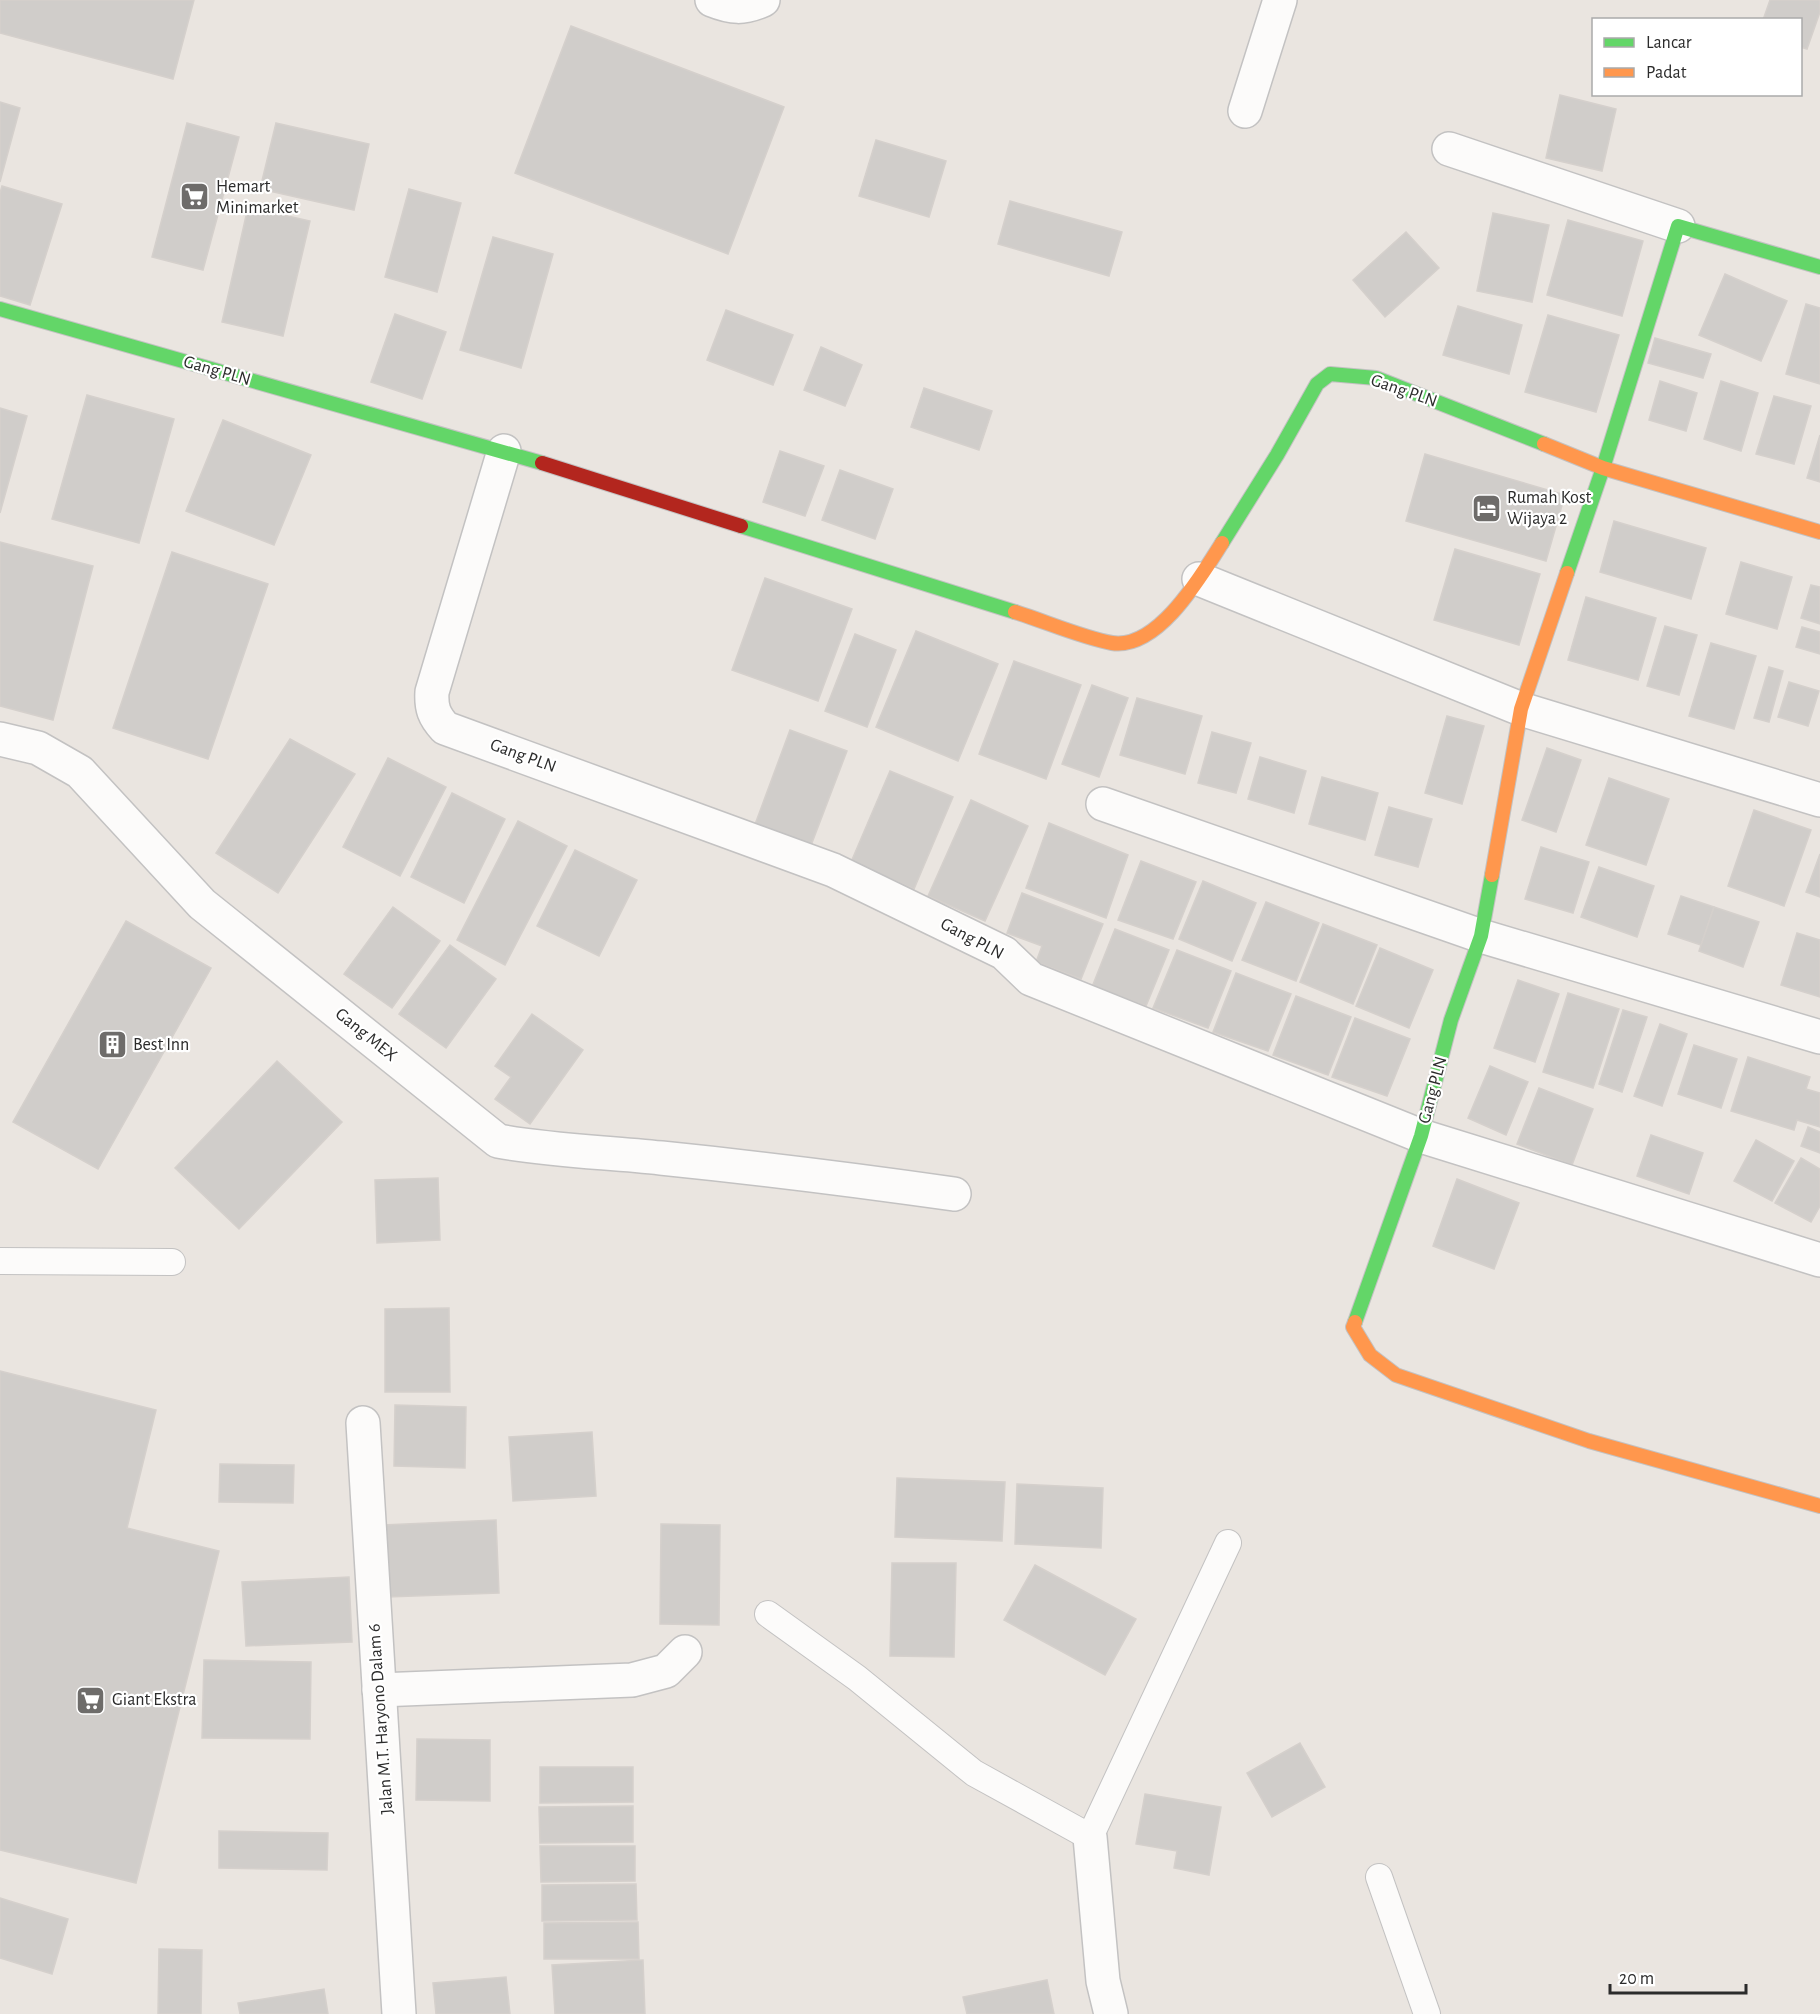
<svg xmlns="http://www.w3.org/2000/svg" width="1820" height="2014" viewBox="0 0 1820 2014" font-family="'Alegreya Sans',sans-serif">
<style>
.building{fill:#d0cdca;stroke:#d5d0cc;stroke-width:1.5}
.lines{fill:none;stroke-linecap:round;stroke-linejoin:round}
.lane-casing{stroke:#c3c2c2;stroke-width:28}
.street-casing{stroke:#c3c2c2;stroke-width:36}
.fast-casing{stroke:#c3c2c2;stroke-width:16}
.slow-casing{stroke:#c3c2c2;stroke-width:16}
.jam-casing{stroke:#c3c2c2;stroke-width:16}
.lane{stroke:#fcfbfa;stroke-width:26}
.street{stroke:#fcfbfa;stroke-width:33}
.fast{stroke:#63d668;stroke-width:14}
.slow{stroke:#ff974d;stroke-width:14}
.jam{stroke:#b3261e;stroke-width:14}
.labels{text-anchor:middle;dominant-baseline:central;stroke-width:4.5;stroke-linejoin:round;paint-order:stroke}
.poi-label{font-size:18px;fill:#2b2b2b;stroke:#fff;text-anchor:start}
.street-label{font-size:18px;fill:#2b2b2b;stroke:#fff}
</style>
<rect width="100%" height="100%" fill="#eae5e0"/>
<g class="building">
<path d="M0 0H194L173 79 0 33Z"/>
<path d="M1770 0H1820V12L1807 49 1800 47V20H1763Z"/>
<path d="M571 26 784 107 728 254 515 173Z"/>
<path d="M1560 95 1616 109 1602 171 1546 158Z"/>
<path d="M0 102 20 108 0 182Z"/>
<path d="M187 123 239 137 203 270 152 257Z"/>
<path d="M276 123 369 144 354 210 260 189Z"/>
<path d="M876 140 946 161 929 217 859 196Z"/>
<path d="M2 186 62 204 30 305 0 296V193Z"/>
<path d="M409 189 461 203 437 292 385 277Z"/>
<path d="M1010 201 1122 232 1109 276 998 244Z"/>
<path d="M248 207 310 221 283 336 222 322Z"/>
<path d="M1493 213 1549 225 1532 302 1477 291Z"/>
<path d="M1568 220 1643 241 1622 316 1547 295Z"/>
<path d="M1406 232 1439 268 1385 317 1353 280Z"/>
<path d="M493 237 553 254 521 368 460 350Z"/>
<path d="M1725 274 1787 301 1761 361 1699 335Z"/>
<path d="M1806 304 1820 308V384L1786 374Z"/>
<path d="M1458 306 1522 325 1509 374 1443 355Z"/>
<path d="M726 310 793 335 773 385 707 360Z"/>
<path d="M395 314 446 332 422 399 371 382Z"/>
<path d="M1548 315 1619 335 1596 412 1525 392Z"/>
<path d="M1655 338 1711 354 1703 378 1648 363Z"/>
<path d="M821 347 862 365 845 406 804 390Z"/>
<path d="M1660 381 1697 393 1686 431 1649 420Z"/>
<path d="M1721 381 1758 393 1741 451 1704 439Z"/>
<path d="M924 388 992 411 979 450 911 427Z"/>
<path d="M87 395 174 419 139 543 52 519Z"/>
<path d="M1774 396 1811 406 1794 464 1756 454Z"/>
<path d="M0 408 27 416 0 513Z"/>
<path d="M223 420 311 455 274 545 186 511Z"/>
<path d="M1820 435V482L1807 478Z"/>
<path d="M780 451 824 466 805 516 763 502Z"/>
<path d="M1425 454 1565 495 1546 561 1406 521Z"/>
<path d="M840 470 893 489 875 539 822 520Z"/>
<path d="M1614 521 1706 548 1691 599 1600 572Z"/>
<path d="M0 542 93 566 53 720 0 706Z"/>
<path d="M1455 549 1540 574 1519 645 1434 620Z"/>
<path d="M172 552 268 584 208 759 113 728Z"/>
<path d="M1741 562 1792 577 1777 629 1726 614Z"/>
<path d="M765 578 852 609 818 701 732 670Z"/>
<path d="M1811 585 1820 587V624L1801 618Z"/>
<path d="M1586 597 1656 618 1638 680 1568 660Z"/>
<path d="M1665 626 1697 635 1679 695 1647 686Z"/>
<path d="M1802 627 1820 632V654L1796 647Z"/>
<path d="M916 631 998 664 958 761 876 727Z"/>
<path d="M855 634 896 650 867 727 825 711Z"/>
<path d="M1711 643 1756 656 1734 729 1689 716Z"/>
<path d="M1014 661 1081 685 1046 779 979 754Z"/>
<path d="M1769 667 1783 671 1769 722 1754 718Z"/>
<path d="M1789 682 1819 691 1808 726 1778 717Z"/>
<path d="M1092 685 1128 698 1099 777 1062 764Z"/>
<path d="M1137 698 1202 716 1185 774 1120 755Z"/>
<path d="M1447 716 1484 726 1462 804 1425 793Z"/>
<path d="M790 730 847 751 810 848 754 827Z"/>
<path d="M1212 732 1251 743 1236 793 1198 783Z"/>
<path d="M290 739 355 774 278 893 216 853Z"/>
<path d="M1547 748 1581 760 1556 832 1522 820Z"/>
<path d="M1260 757 1306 771 1294 813 1248 799Z"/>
<path d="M388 758 446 787 400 876 343 847Z"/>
<path d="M890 771 953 797 914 889 851 862Z"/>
<path d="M1322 777 1378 793 1365 840 1309 824Z"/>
<path d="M1609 778 1669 799 1646 865 1586 845Z"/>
<path d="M452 793 505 819 464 903 411 877Z"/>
<path d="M971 800 1028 826 985 921 928 896Z"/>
<path d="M1389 807 1432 819 1418 867 1375 855Z"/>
<path d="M1754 810 1811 830 1784 906 1728 886Z"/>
<path d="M518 821 567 846 505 965 457 940Z"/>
<path d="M1049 823 1128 855 1106 918 1026 888Z"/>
<path d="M1541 847 1589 862 1573 913 1525 899Z"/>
<path d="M575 850 637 880 599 956 537 926Z"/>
<path d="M1820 854V897L1806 892Z"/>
<path d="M1141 861 1196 882 1173 939 1118 920Z"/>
<path d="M1599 867 1654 886 1637 937 1581 917Z"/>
<path d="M1203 881 1256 903 1232 961 1179 939Z"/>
<path d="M1022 893 1103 924 1081 979 1036 962 1042 946 1007 933Z"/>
<path d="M1681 896 1714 907 1701 945 1668 934Z"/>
<path d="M1266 902 1319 923 1296 981 1242 960Z"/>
<path d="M393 907 440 941 392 1008 344 974Z"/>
<path d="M1714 907 1759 922 1743 967 1699 951Z"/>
<path d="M126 921 211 968 98 1169 13 1122Z"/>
<path d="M1323 924 1377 945 1353 1004 1300 982Z"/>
<path d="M1115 929 1169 950 1146 1006 1092 987Z"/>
<path d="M1797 933 1820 940V997L1781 985Z"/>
<path d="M450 945 496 979 446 1048 399 1014Z"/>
<path d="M1380 948 1433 970 1409 1028 1356 1006Z"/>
<path d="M1177 950 1231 971 1208 1028 1153 1008Z"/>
<path d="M1236 973 1291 994 1268 1051 1213 1032Z"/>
<path d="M1518 980 1559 994 1535 1062 1494 1048Z"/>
<path d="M1568 993 1619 1009 1593 1088 1543 1072Z"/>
<path d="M1296 996 1351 1017 1328 1075 1273 1055Z"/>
<path d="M1623 1010 1647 1017 1622 1092 1599 1084Z"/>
<path d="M532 1014 583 1050 530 1124 495 1099 511 1077 495 1066Z"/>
<path d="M1355 1018 1410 1039 1387 1096 1332 1077Z"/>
<path d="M1660 1024 1687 1034 1662 1106 1634 1096Z"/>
<path d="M1694 1045 1737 1059 1721 1108 1678 1094Z"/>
<path d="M1748 1057 1810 1077 1806 1089 1820 1093V1127L1797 1120 1794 1130 1731 1111Z"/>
<path d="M277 1061 342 1122 239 1229 175 1168Z"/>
<path d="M1490 1066 1528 1082 1506 1135 1468 1118Z"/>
<path d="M1539 1088 1593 1109 1572 1165 1517 1144Z"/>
<path d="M1808 1127 1820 1132V1153L1801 1146Z"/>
<path d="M1651 1135 1703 1153 1689 1194 1637 1176Z"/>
<path d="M1756 1140 1794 1161 1772 1201 1734 1181Z"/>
<path d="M1801 1158 1820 1169V1206L1811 1222 1775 1203Z"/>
<path d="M438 1178 440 1240 377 1243 375 1180Z"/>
<path d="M1457 1179 1519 1203 1494 1269 1433 1246Z"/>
<path d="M449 1308 450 1392H385V1309Z"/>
<path d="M0 1371 156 1410 127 1528 219 1551 136 1883 0 1850Z"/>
<path d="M395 1405 466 1407 465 1468 394 1466Z"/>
<path d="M592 1432 596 1496 513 1501 509 1437Z"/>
<path d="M220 1464 294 1465 293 1503 219 1502Z"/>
<path d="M897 1478 1005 1482 1002 1541 895 1537Z"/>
<path d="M1017 1484 1103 1488 1101 1548 1015 1544Z"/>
<path d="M496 1520 499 1593 387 1597 383 1525Z"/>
<path d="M661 1524 720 1525 719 1625 660 1624Z"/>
<path d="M892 1563H956L954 1657 890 1656Z"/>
<path d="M1035 1565 1136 1619 1105 1675 1004 1620Z"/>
<path d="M349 1577 352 1642 246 1646 242 1582Z"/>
<path d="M204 1660 311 1662 310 1739 202 1738Z"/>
<path d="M417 1739 490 1740V1801L416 1800Z"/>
<path d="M1300 1743 1325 1787 1272 1817 1247 1773Z"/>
<path d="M540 1767H633V1802L540 1803Z"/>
<path d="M1145 1794 1221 1807 1209 1875 1174 1868 1177 1851 1136 1844Z"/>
<path d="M633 1806V1842L540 1843 539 1807Z"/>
<path d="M219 1831 328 1833 327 1870 219 1868Z"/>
<path d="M540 1846H635V1881L541 1882Z"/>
<path d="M636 1884 637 1920 542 1921V1885Z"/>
<path d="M0 1898 68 1919 52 1974 0 1958Z"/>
<path d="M638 1922 639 1959H544V1923Z"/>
<path d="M159 1949 202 1950 201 2014H158Z"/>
<path d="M643 1960 645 2014H555L552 1965Z"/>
<path d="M506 1977 510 2014H436L433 1983Z"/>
<path d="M1047 1980 1054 2014H967L963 1997Z"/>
<path d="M324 1989 328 2014H240L238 2003Z"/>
</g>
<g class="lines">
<defs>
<g id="lane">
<path d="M0 1261 172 1262"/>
<path d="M768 1614 857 1678 974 1773 1090 1837 1228 1543"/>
<path d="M1379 1877 1427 2014"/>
</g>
<g id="street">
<path d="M712 0C732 8 743 9 763 0"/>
<path d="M1245 111 1280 0"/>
<path d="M1449 149 1678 226"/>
<path d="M504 451 432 692C431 708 434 716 445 728L833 870 1004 953 1031 979 1421 1136 1820 1260"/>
<path d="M1199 579 1521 709 1820 800"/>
<path d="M0 739 38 748 80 772 202 904 498 1141C551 1151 607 1152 661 1158 759 1168 856 1180 954 1194"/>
<path d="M1103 804 1481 936 1820 1037"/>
<path d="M363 1423 399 2014"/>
<path d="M379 1690 632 1680 666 1671 685 1652"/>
<path d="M1090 1837 1103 1981 1111 2014"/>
</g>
<g id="fast">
<path d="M0 309 542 463"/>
<path d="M741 526 1015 612"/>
<path d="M1222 543 1277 455 1317 384 1330 374 1376 378 1544 444"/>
<path d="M1567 573 1603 468 1678 226 1820 267"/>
<path d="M1355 1322 1421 1136 1451 1020 1481 936 1492 875"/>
</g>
<g id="slow">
<path d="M1544 444 1603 468 1820 532"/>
<path d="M1015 612C1044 621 1083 638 1112 643 1158 650 1201 576 1222 543"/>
<path d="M1492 875 1521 709 1567 573"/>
<path d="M1355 1322 1353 1327 1370 1355 1396 1375 1589 1441 1820 1506"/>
</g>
<path id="jam" d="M542 463 741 526"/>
</defs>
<use href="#lane" class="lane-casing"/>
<use href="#street" class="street-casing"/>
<use href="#fast" class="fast-casing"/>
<use href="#slow" class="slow-casing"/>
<use href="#jam" class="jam-casing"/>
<use href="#lane" class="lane"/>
<use href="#street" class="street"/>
<use href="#fast" class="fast"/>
<use href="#slow" class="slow"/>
<use href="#jam" class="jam"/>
</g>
<defs>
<symbol id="supermarket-square" viewBox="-11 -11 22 22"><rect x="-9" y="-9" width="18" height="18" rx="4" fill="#6e6c6a" stroke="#fff"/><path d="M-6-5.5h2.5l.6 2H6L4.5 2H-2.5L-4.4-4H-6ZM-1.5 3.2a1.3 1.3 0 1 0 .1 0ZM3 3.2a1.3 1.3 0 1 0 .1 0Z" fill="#fff"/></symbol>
<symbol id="hotel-square" viewBox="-11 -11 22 22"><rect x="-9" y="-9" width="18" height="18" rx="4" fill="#6e6c6a" stroke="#fff"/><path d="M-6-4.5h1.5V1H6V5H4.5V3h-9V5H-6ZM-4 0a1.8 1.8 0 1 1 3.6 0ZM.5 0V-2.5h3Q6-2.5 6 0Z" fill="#fff"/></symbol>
<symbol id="building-square" viewBox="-11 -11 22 22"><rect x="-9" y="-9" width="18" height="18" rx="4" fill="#6e6c6a" stroke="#fff"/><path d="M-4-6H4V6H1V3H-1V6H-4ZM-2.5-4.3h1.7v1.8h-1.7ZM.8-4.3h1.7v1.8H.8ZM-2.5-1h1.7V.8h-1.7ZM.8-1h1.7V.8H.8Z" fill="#fff"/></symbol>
</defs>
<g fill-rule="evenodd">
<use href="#supermarket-square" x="178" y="180" width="33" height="33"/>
<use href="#hotel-square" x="1470" y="492" width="33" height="33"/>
<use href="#building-square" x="96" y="1028" width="33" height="33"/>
<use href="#supermarket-square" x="74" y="1684" width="33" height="33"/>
</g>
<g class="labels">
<g class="poi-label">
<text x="216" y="187">Hemart<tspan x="216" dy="21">Minimarket</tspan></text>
<text x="1507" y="498">Rumah Kost<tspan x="1507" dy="21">Wijaya 2</tspan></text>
<text x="133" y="1045">Best Inn</text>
<text x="112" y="1700">Giant Ekstra</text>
</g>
<g class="street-label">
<text transform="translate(217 371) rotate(16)">Gang PLN</text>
<text transform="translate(1404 391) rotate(19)">Gang PLN</text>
<text transform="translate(523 756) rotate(20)">Gang PLN</text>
<text transform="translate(972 939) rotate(28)">Gang PLN</text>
<text transform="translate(366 1035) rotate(39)">Gang MEX</text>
<text transform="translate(1433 1090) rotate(-75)">Gang PLN</text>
<text transform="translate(381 1719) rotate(-94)">Jalan M.T. Haryono Dalam 6</text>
</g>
</g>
<rect x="1592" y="18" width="210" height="78" fill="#ffffff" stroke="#aaaaaa" stroke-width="1.5"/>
<rect x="1604" y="38" width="30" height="9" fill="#63d668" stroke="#aaaaaa" stroke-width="1.5"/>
<text x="1646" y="48" font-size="18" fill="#2b2b2b">Lancar</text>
<rect x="1604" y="68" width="30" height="9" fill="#ff974d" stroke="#aaaaaa" stroke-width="1.5"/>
<text x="1646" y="78" font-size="18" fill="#2b2b2b">Padat</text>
<path d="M1610 1984v9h136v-9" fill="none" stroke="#2b2b2b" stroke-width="3"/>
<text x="1619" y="1984" font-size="18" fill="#2b2b2b" stroke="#ffffff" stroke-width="4.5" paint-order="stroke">20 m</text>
</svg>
